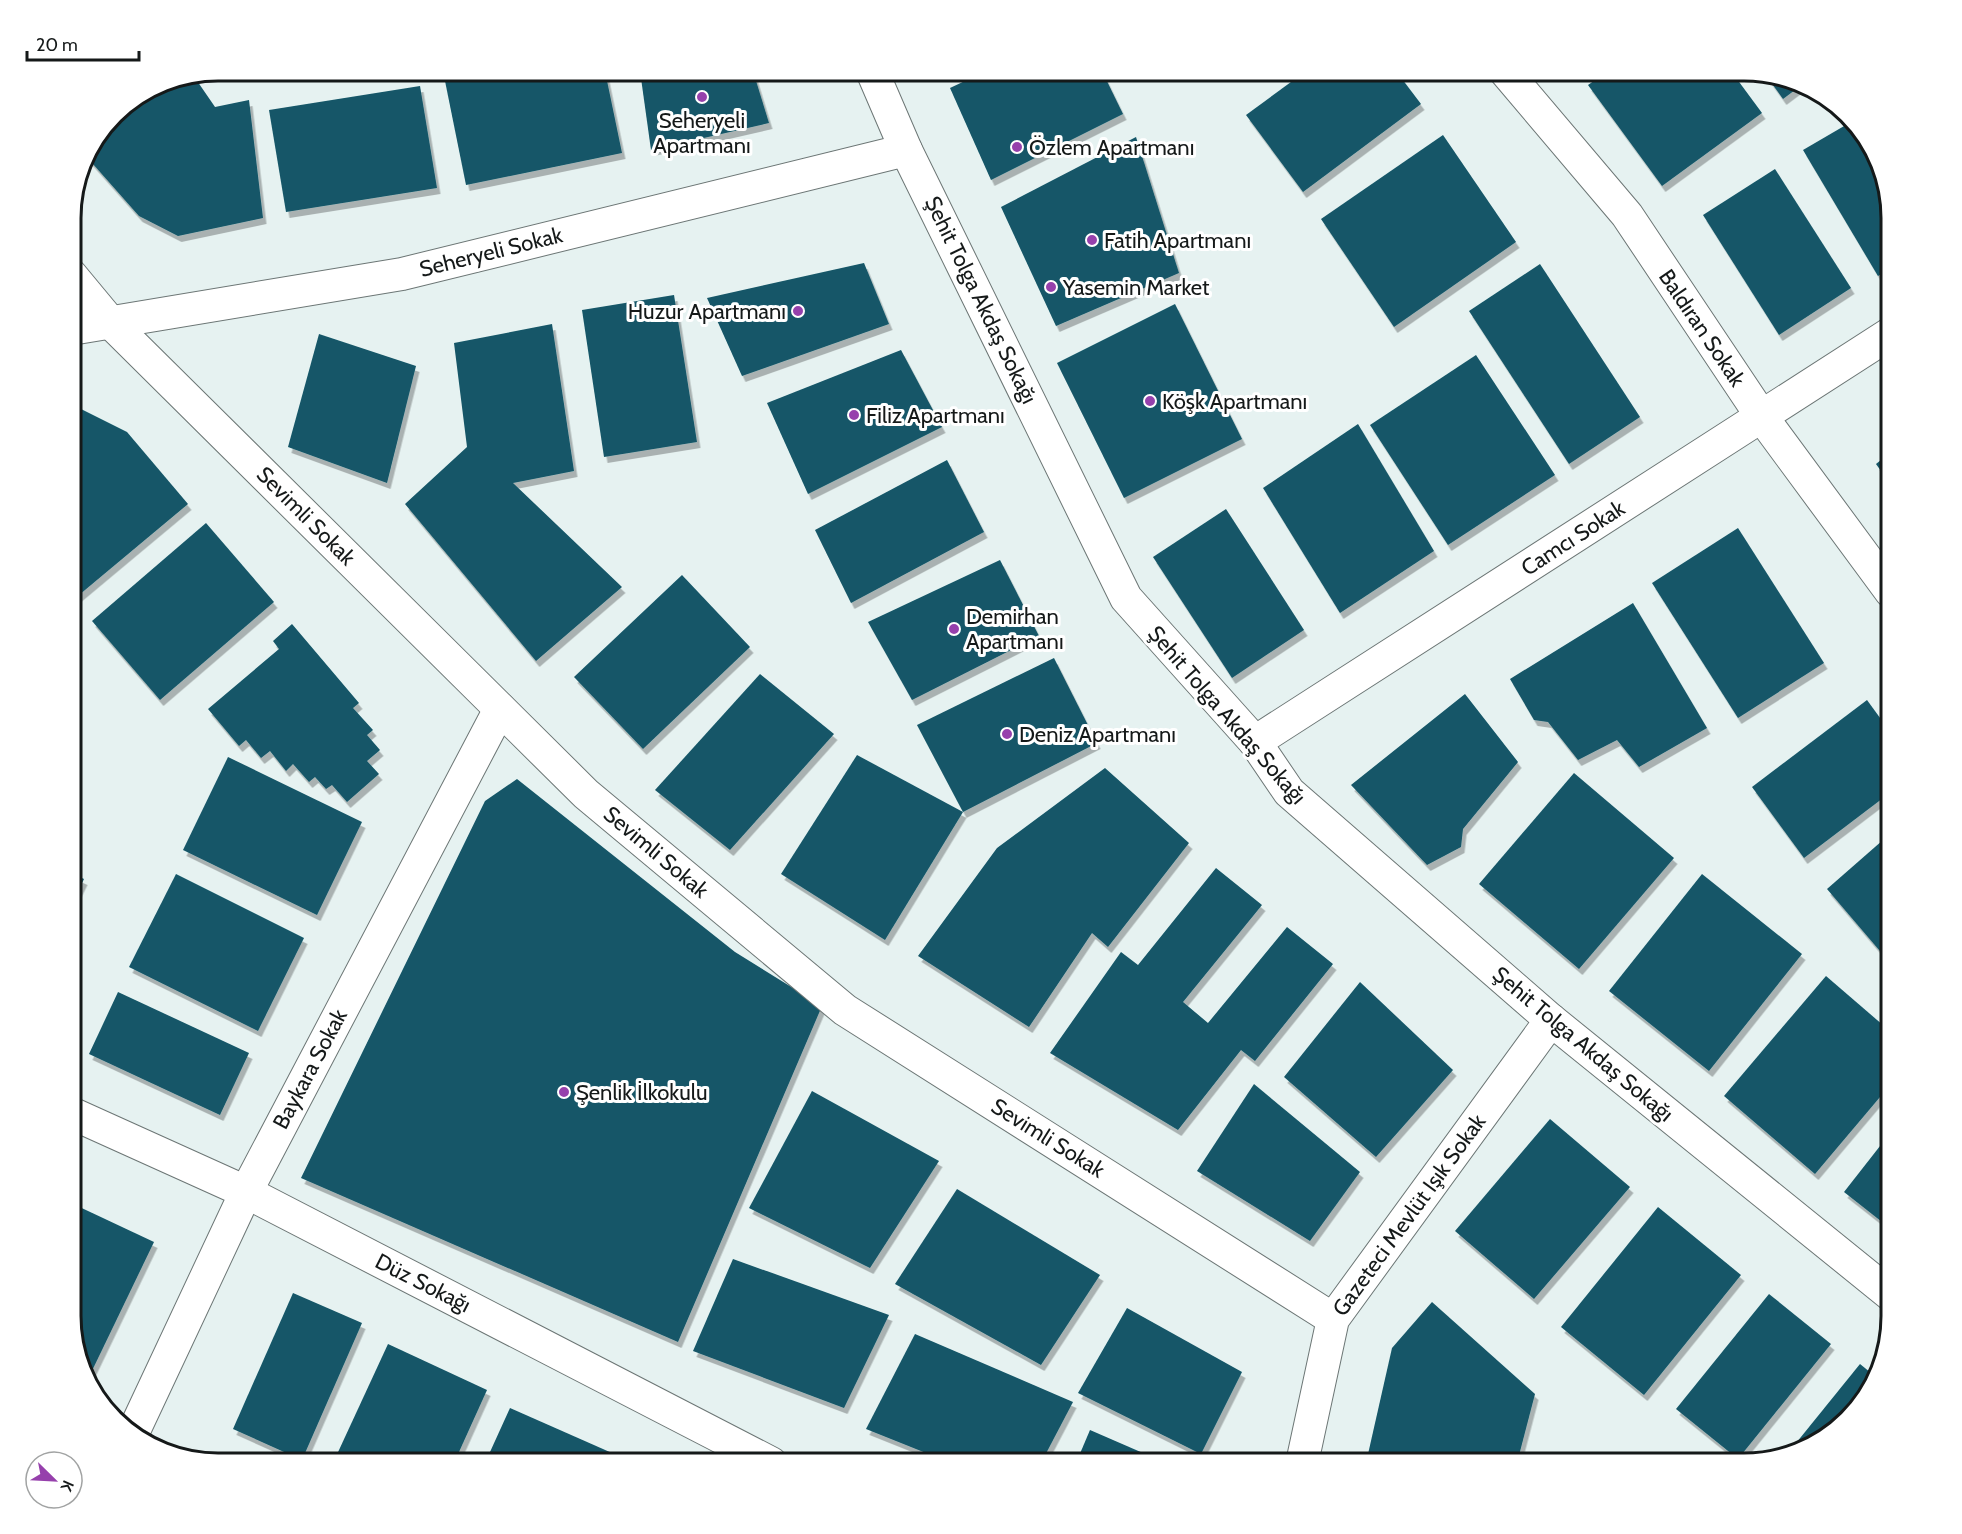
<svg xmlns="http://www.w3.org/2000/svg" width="1962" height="1534" viewBox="0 0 1962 1534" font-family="Cabin,sans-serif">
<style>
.building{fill:#145667;filter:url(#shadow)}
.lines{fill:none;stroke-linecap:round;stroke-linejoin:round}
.street-casing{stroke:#6c7675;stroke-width:34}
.street{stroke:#fff;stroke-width:32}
.poi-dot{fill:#9640ac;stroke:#fff;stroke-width:2}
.labels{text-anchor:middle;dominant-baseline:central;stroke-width:6;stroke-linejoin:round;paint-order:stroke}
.poi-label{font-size:22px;fill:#151919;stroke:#fff;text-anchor:start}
.street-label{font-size:22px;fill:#151919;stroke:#fff}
.rim{fill:none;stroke:#151919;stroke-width:3}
</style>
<defs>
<filter id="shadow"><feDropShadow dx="3.5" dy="6" stdDeviation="0" flood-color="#0004"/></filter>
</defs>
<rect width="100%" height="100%" fill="#e6f2f1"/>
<g class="building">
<path d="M443 71H605L622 153 466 185Z"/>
<path d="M640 71H753L769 123 651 150Z"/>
<path d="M986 71H1102L1123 114 991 180 950 88Z"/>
<path d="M1306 71H1396L1421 104 1303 192 1246 115Z"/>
<path d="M1608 71H1731L1762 113 1662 186 1588 85Z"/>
<path d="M1765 74 1792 78 1803 84 1783 99Z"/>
<path d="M193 75 215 107 249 100 263 218 178 236 139 216 85 155 121 107 162 82Z"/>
<path d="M420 86 437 188 286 212 269 110Z"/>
<path d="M1851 122 1876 153 1891 218V268L1878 276 1803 150Z"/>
<path d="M1443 135 1516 242 1394 327 1321 219Z"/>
<path d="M1136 137 1179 273 1056 326 1001 207Z"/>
<path d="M1775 169 1851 288 1779 335 1703 215Z"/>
<path d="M864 263 889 324 742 376 707 298Z"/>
<path d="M1540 264 1640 417 1569 464 1469 311Z"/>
<path d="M674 295 697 442 604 457 582 310Z"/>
<path d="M1175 304 1242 439 1124 498 1057 363Z"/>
<path d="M552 324 574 471 513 483 622 587 536 661 405 504 467 447 454 343Z"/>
<path d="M319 334 416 366 387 483 288 447Z"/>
<path d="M901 350 942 427 808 494 767 403Z"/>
<path d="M1476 355 1555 475 1448 545 1370 425Z"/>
<path d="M71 404 127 432 188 504 73 600 71 598Z"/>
<path d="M1358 424 1434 551 1340 613 1263 488Z"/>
<path d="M1891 452V485L1876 464Z"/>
<path d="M947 460 984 532 851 603 815 530Z"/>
<path d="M1226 509 1304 630 1232 678 1153 557Z"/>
<path d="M206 523 274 602 160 700 92 621Z"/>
<path d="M1738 528 1824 663 1738 718 1652 583Z"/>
<path d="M1000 560 1039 636 912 700 868 622Z"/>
<path d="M682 575 750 647 643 749 574 677Z"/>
<path d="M1633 603 1707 728 1639 767 1617 740 1578 760 1548 722 1534 720 1510 679Z"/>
<path d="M292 624 359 703 353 708 373 730 367 735 380 750 367 761 379 774 347 802 332 785 326 789 315 777 309 782 293 764 286 771 270 751 261 758 246 740 239 746 208 709 279 649 273 641Z"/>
<path d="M1054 658 1097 743 963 812 917 725Z"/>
<path d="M760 674 834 734 730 850 655 790Z"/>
<path d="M1465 694 1518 762 1463 829 1461 847 1427 865 1351 785Z"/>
<path d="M1867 700 1891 733V792L1804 858 1752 787Z"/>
<path d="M857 755 963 812 885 940 781 874Z"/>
<path d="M228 757 362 822 317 915 183 850Z"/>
<path d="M1105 768 1189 843 1108 947 1092 933 1029 1027 918 956 997 848Z"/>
<path d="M1574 773 1674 858 1579 969 1479 884Z"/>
<path d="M517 779 735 952 822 1006 678 1342 301 1178 485 801Z"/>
<path d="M1891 833V964L1827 889Z"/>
<path d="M1216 868 1262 905 1183 1002 1208 1023 1287 927 1333 964 1255 1061 1241 1050 1178 1130 1050 1053 1121 952 1138 965Z"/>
<path d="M71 873 84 879 71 906Z"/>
<path d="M176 874 304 938 258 1031 129 967Z"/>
<path d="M1702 874 1802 954 1709 1071 1609 991Z"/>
<path d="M1826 976 1891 1032V1084L1815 1174 1724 1096Z"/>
<path d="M1360 982 1453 1070 1376 1157 1284 1077Z"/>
<path d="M118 992 249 1053 220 1115 89 1054Z"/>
<path d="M1254 1084 1360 1172 1310 1241 1197 1171Z"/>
<path d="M812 1091 939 1161 870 1268 749 1208Z"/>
<path d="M1550 1119 1630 1187 1534 1299 1455 1231Z"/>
<path d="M1891 1132V1229L1844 1192Z"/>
<path d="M957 1189 1100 1275 1041 1365 895 1284Z"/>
<path d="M71 1203 154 1242 89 1377 84 1375 71 1325Z"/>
<path d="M1658 1207 1741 1275 1644 1395 1561 1327Z"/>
<path d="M733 1259 889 1315 844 1408 693 1351Z"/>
<path d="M293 1293 362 1323 302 1460 233 1429Z"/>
<path d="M1769 1294 1831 1344 1738 1459 1676 1409Z"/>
<path d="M1432 1302 1535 1394 1517 1463H1366L1392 1348Z"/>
<path d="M1127 1308 1242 1372 1201 1454 1078 1393Z"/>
<path d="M915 1334 1073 1402 1041 1463H951L866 1429Z"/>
<path d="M388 1344 487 1390 454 1463H333Z"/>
<path d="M1860 1364 1876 1377 1861 1406 1809 1448 1788 1453Z"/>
<path d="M510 1408 612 1453 608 1463H485Z"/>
<path d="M1090 1430 1166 1463H1076Z"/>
</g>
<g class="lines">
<defs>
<g id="street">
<path d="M872 71 906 150 1126 598 1255 742 1289 792 1551 1020 1891 1295"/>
<path d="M1505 71 1627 215 1762 417 1891 592"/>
<path d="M71 275 110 322 586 794 845 1010 1333 1319"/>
<path d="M71 329 402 274 906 150"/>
<path d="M1255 742 1891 333"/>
<path d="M71 1113 246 1192 771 1463"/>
<path d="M132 1435 246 1192 500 709"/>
<path d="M1302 1463 1333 1319 1551 1020"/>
</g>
</defs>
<use href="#street" class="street-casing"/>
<use href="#street" class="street"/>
</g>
<g class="poi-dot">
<circle cx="702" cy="97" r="6"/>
<circle cx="1017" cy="147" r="6"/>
<circle cx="1092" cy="240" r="6"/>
<circle cx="1051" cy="287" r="6"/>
<circle cx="798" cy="311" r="6"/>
<circle cx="1150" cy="401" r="6"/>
<circle cx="854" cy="415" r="6"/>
<circle cx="954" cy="629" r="6"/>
<circle cx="1007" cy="734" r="6"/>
<circle cx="564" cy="1092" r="6"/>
</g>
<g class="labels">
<g class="poi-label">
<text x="702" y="120" text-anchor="middle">Seheryeli<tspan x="702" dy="25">Apartmanı</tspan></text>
<text x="1029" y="147">Özlem Apartmanı</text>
<text x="1104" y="240">Fatih Apartmanı</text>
<text x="1063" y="287">Yasemin Market</text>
<text x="786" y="311" text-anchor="end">Huzur Apartmanı</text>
<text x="1162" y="401">Köşk Apartmanı</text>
<text x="866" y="415">Filiz Apartmanı</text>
<text x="966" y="616">Demirhan<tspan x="966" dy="25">Apartmanı</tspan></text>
<text x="1019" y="734">Deniz Apartmanı</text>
<text x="576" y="1092">Şenlik İlkokulu</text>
</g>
<g class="street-label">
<text transform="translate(491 252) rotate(-14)">Seheryeli Sokak</text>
<text transform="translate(981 300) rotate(64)">Şehit Tolga Akdaş Sokağı</text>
<text transform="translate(1702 328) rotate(56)">Baldıran Sokak</text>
<text transform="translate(306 516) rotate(45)">Sevimli Sokak</text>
<text transform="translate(1573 538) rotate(-33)">Camcı Sokak</text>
<text transform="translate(1227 715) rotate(49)">Şehit Tolga Akdaş Sokağı</text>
<text transform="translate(656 852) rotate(40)">Sevimli Sokak</text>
<text transform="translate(1583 1044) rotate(40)">Şehit Tolga Akdaş Sokağı</text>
<text transform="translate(310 1069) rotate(-62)">Baykara Sokak</text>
<text transform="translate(1048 1138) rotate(32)">Sevimli Sokak</text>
<text transform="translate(1409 1215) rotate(-54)">Gazeteci Mevlüt Işık Sokak</text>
<text transform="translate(423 1283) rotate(27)">Düz Sokağı</text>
</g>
</g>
<path d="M0 0H1962V1534H0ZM218 81H1744A137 137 0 0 1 1881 218V1316A137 137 0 0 1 1744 1453H218A137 137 0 0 1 81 1316V218A137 137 0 0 1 218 81Z" fill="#fff" fill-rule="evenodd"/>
<path class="rim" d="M218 81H1744A137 137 0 0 1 1881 218V1316A137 137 0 0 1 1744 1453H218A137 137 0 0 1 81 1316V218A137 137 0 0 1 218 81Z"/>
<g transform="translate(54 1480) rotate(114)"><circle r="28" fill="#ffffff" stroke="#a1a3a3" stroke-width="1.5"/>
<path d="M0-4.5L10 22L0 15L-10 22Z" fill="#9640ac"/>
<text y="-9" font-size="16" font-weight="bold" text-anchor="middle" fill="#151919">K</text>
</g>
<path d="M27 51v9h112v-9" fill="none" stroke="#151919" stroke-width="3"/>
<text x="36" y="51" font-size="18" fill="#151919" stroke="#ffffff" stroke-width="4.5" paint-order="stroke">20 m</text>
</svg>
